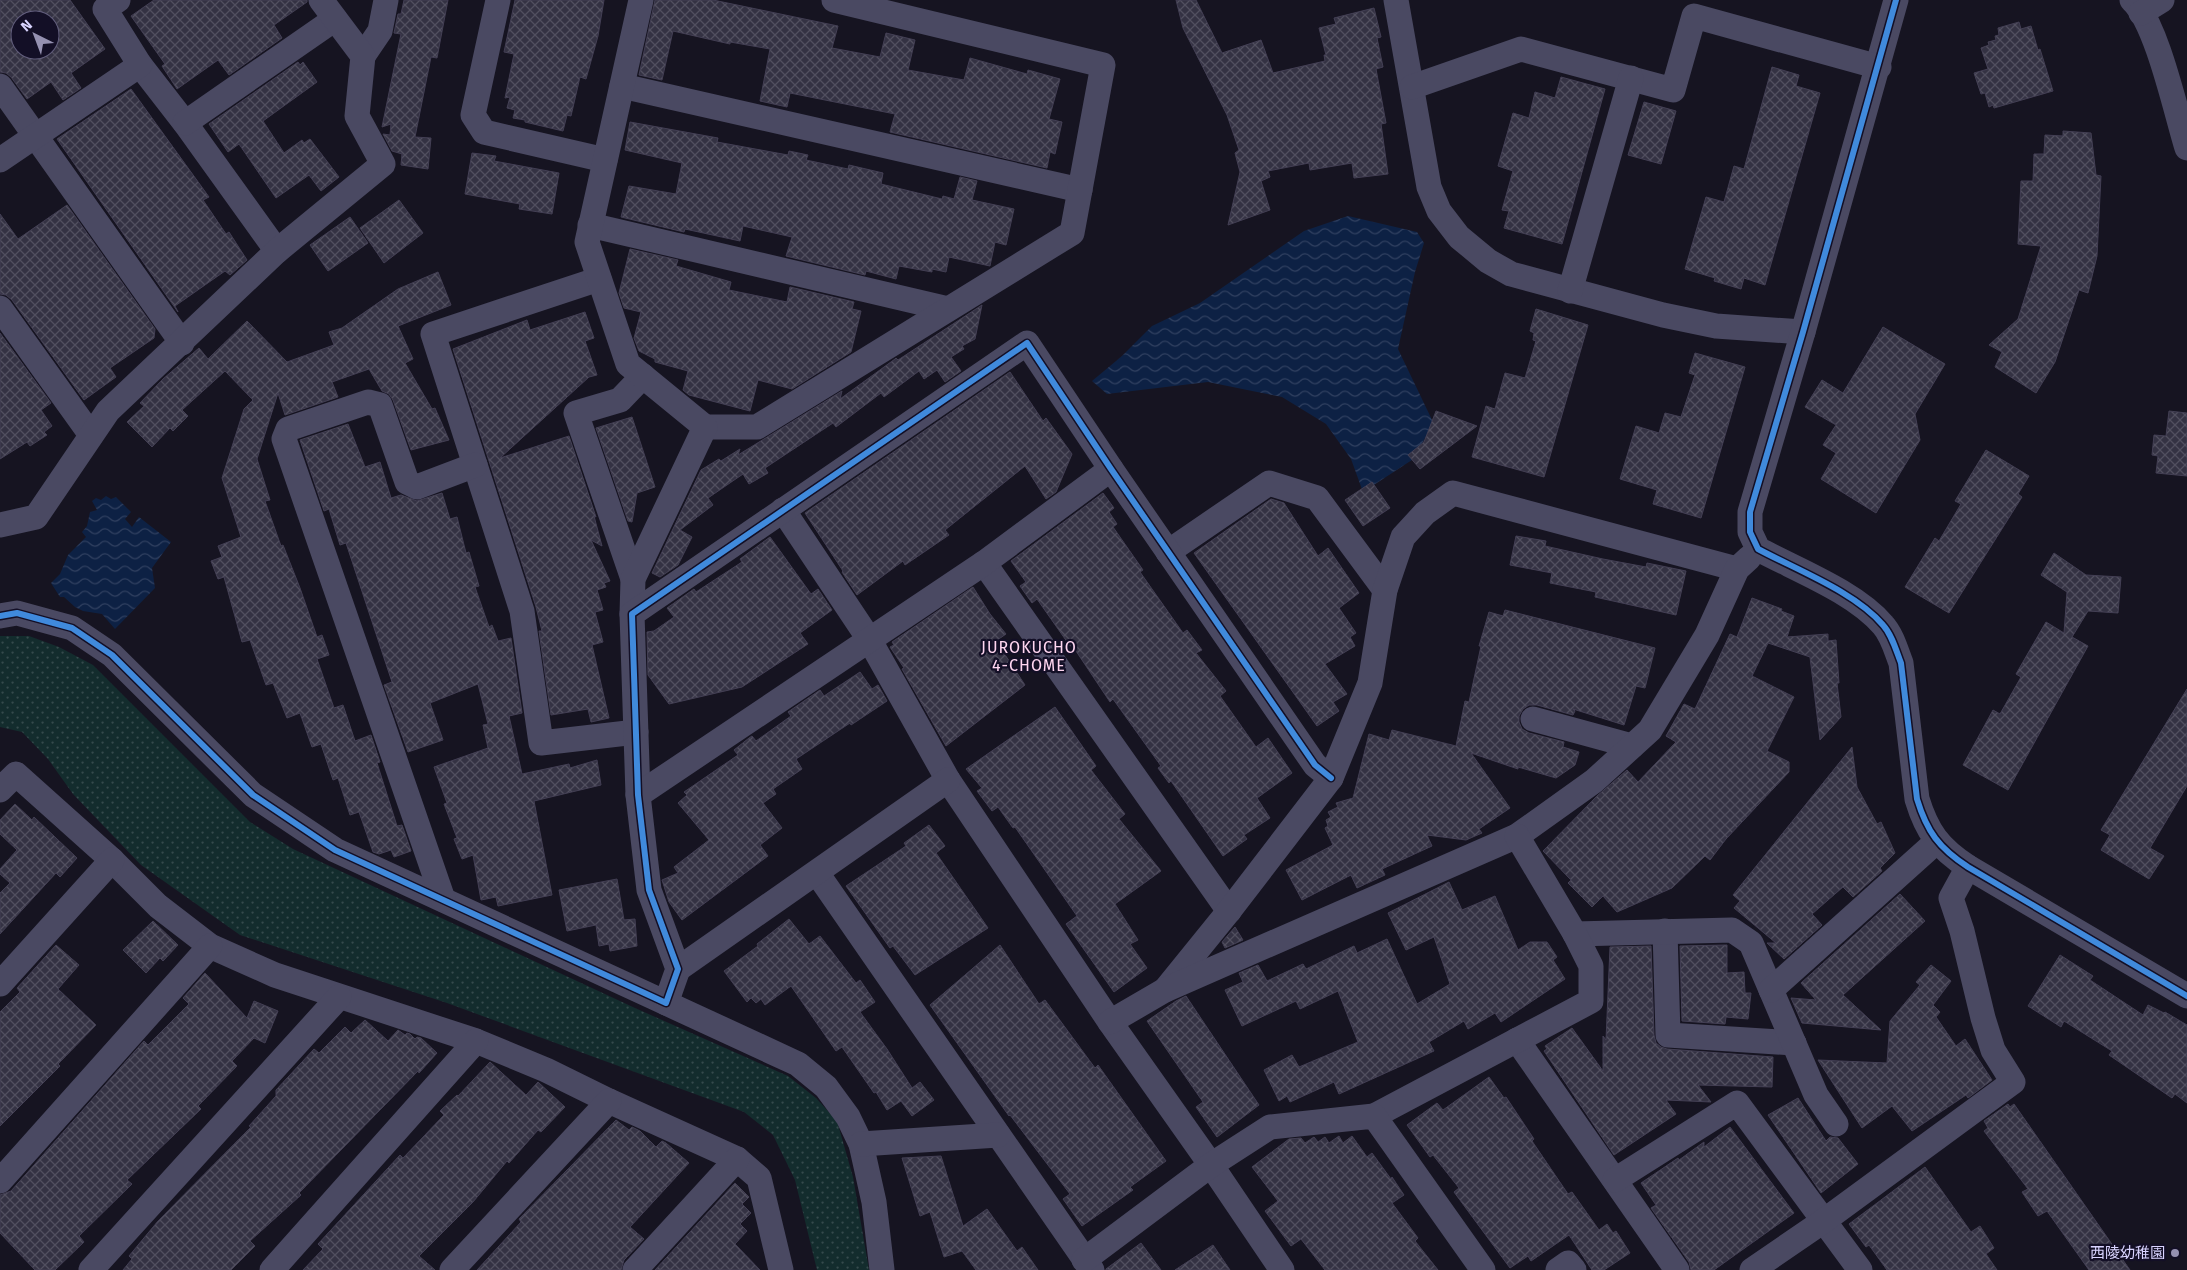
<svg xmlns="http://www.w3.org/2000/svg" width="2187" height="1270" viewBox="0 0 2187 1270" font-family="'Fira Sans','Noto Sans JP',sans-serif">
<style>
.grass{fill:url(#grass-dots)}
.water{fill:url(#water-waves)}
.building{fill:url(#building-cross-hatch);stroke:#433f54;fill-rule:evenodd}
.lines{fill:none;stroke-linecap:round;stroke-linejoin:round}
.minor{stroke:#4a4962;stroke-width:25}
.cycleway-casing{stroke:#130f26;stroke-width:9}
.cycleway{stroke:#408adc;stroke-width:6}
.poi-dot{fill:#9591b1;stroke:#130f26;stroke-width:2}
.labels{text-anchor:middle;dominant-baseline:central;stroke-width:4.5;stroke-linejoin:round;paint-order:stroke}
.poi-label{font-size:15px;fill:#d9d4ff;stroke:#130f26;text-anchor:end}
.neighbourhood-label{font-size:16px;letter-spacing:1px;fill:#ffd6f0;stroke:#130f26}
</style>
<defs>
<pattern id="grass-dots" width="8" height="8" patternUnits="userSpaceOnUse" patternTransform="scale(1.25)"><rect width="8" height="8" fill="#132c2d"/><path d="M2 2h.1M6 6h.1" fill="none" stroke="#354a4c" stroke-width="1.8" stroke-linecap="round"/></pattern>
<pattern id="water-waves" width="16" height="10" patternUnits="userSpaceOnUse" patternTransform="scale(1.25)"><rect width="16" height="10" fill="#0d2144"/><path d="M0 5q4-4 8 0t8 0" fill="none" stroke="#304060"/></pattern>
<pattern id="building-cross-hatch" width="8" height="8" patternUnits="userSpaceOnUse" patternTransform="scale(1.25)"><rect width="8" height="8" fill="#343243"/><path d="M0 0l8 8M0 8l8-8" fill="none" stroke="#514f5f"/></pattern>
</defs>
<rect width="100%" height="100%" fill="#161421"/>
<path class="grass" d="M0 636H29L59 647 93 665 250 822 293 849 635 1008 788 1076 816 1098 837 1121 853 1177 869 1270H817L795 1180 773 1135 744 1112 447 1003 240 935 141 865 73 794 48 759 22 732 0 727Z"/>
<g class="water">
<path d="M1348 216 1417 232 1424 243 1415 272 1398 349 1433 422 1415 458 1363 492 1351 459 1326 424 1282 397 1208 382 1107 394 1092 381 1122 356 1152 326 1200 303 1304 231Z"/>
<path d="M106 496 111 499 116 497 131 512 125 519 132 527 139 517 171 542 152 568 155 588 115 629 102 614 83 611 75 607 64 597H60L51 583 60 574 68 555 86 537 82 532 87 526 90 512 97 510 92 501 96 498 101 500Z"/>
</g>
<g class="building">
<path d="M0 0H70L105 49 71 73 81 88 63 100 51 82 27 99 11 77 6 73 0 72ZM20 20H50V50H20Z"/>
<path d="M154 0H307V2L274 25 282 38 229 75 218 60 177 89 162 66 165 64 131 16Z"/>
<path d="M404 0H448L437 58 431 57 415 137 431 138 428 169 401 165 402 154 392 151 383 134 390 135 391 124 382 127 401 34 394 33 398 14H401Z"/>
<path d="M515 0H604L598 36 586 79 580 77 571 116 567 115 563 131 525 122V120L513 118 515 110 507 108 510 97 505 98 514 54 504 52Z"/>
<path d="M655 0H713L838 26 832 48 880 57 886 33 915 40 908 70 964 80 970 58 1027 74 1028 70 1060 79 1049 119 1062 122 1055 154 1050 152 1047 168 890 132 895 114 790 93 787 107 760 101 770 49 730 42V44L673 31 662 80 639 75Z"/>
<path d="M1176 0H1196L1222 53 1261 40 1273 73 1325 61 1324 55H1326L1319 28 1336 24 1334 18 1374 8 1381 37 1377 38 1383 67 1376 69 1386 123 1381 124 1388 174 1354 178 1352 163 1310 170 1309 163 1268 171 1270 177 1261 181 1270 210 1228 225 1240 172 1235 153 1239 150 1227 115 1183 28Z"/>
<path d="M2019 22 2021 29 2031 26 2038 50 2040 49 2053 91 1994 108 1993 105 1989 107 1985 93 1981 94 1974 73 1988 69 1981 48 1989 45 1988 42 1996 40 1995 36 1999 35 1998 28Z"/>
<path d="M298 62 300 65 303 62 317 82 263 121 284 153 302 140 304 143 310 139 339 177 321 191 309 175 276 198 239 144 228 152 209 124Z"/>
<path d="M1772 67 1799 75 1796 86 1820 93 1765 285 1744 278 1741 289 1714 281 1715 278 1685 269 1706 197 1724 202 1734 166 1744 169Z"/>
<path d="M1561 77 1605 89 1562 244 1504 228 1509 211 1502 210 1513 171 1498 166 1513 113 1529 118 1535 92 1555 98Z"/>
<path d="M131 89 209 197 203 200 226 234 229 232 247 260 230 275 225 271 175 306 178 312 57 139Z"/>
<path d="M1644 102 1676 111 1661 164 1628 155Z"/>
<path d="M630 122 718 138 717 142 788 155 789 151 808 155 806 160 848 169 849 165 883 173 881 184 942 199 943 196 954 199 960 177 977 181 972 200 1014 209 1006 245 995 242 990 266 949 257 946 272 932 269V272L899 266 896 279 866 271 865 275 786 256 792 237 743 226 740 241 685 229 684 232 621 217 629 186 676 194 682 163 625 150Z"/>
<path d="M2063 131 2091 133 2096 175 2101 176 2097 256 2088 293 2079 290 2055 362 2036 393 1995 367 2002 352 1989 345 2018 319 2041 246 2018 244 2021 181H2033L2034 154H2044L2045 135 2063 136Z"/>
<path d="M472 153 496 156 494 161 559 173 552 214 519 209 520 204 465 194Z"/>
<path d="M399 200 423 233 384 263 360 228Z"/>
<path d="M67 205 155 329 154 338 110 368 116 377 84 400 12 300 6 295 0 294V214L18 239Z"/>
<path d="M350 217 368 243 328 271 310 245Z"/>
<path d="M630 249 678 260 676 266 731 282 729 290 787 302 790 287 854 302 852 309 861 311 851 352 792 389 758 380 750 411 689 395 683 390 688 371 655 362V359L639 351 634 338 641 312 624 308 619 293Z"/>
<path d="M438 272 451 305 398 326 413 359 405 363 432 409 435 408 449 440 411 450 393 400 389 394 382 391 369 369 332 382 338 397 285 415 278 393 257 459 270 500 265 501 281 546 283 545 300 588 317 637 322 635 329 655 317 659 334 708 343 705 355 741 371 735 380 762 377 763 397 826 402 825 411 851 394 857 391 850 379 854 373 852 359 812 350 815 338 778 333 780 321 744 312 747 300 713 287 718 273 683 266 685 250 640 242 642 224 577 218 579 211 561 222 557 218 546 241 537 222 478 244 409 253 400 225 371 182 410 188 416 173 431 170 428 152 447 127 422 144 406 140 403 163 379 199 348 208 359 247 321 287 362 334 345 329 332 342 328 398 289Z"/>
<path d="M982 305 975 339 962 346 964 349 951 357 961 371 945 382 937 370 924 379 919 371 884 397 881 393 836 427 833 423 765 468 768 473 749 484 743 474 708 498 713 505 680 530 692 537 678 565 660 577 652 573 701 470 719 459 721 461 740 449 738 455 842 391 840 399 895 359 896 358 898 360Z"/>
<path d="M1536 309 1588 325 1544 477 1472 457 1486 406 1495 409 1505 373 1525 378 1536 341 1533 340 1534 333 1530 331Z"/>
<path d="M585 312 594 338 585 341 597 375 589 377 500 458 569 436 596 517 594 516 602 546 591 540 610 581 604 583 606 587 597 590 603 610 595 612 603 642 592 645 609 718 591 722 588 709 551 715 539 631H542L536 607 453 349 527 320 530 330Z"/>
<path d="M1883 327 1945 364 1915 414 1920 440 1876 513 1821 479 1836 453 1823 445 1836 425 1805 407 1822 380 1843 393Z"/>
<path d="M0 333 51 403 41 410 52 426 44 432 47 435 30 446 27 442 0 459Z"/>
<path d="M1695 353 1745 367 1701 518 1653 504 1657 490 1620 479 1636 426 1659 433 1665 413 1681 417 1695 375 1689 373Z"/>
<path d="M1010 372 1043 421 1046 418 1072 454 1056 492 1046 499 1025 466 945 530 949 535 905 565 903 561 857 595 842 572 843 571 805 513Z"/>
<path d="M1436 411 1477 426 1420 469 1408 455 1424 442Z"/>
<path d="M2169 411 2187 413V476L2156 473 2158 456 2152 455 2154 435 2166 436Z"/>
<path d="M632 417 655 487 637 493 632 522 628 521 596 428Z"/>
<path d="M348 424 365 467 380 462 391 498 401 495 417 501 442 493 450 519 457 517 466 553 469 552 479 586 475 587 489 627 492 625 498 641 511 638 522 713 509 716 522 774 569 764 570 768 597 760 601 785 534 801 552 895 498 906 496 897 481 900 473 855 462 859 454 839 457 838 444 804 447 803 434 767 488 748 483 725 488 724 478 684 430 703 443 740 408 752 384 685 392 682 346 543 340 545 329 509 324 511 300 440Z"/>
<path d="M1986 450 2029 476 2018 494 2022 497 1949 613 1905 587 1935 538 1939 541 1961 504 1955 501Z"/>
<path d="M1372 482 1390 508 1363 526 1345 500Z"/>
<path d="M1103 493 1114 508 1109 512 1117 524 1113 527 1143 570 1140 572 1183 633 1187 630 1202 650 1196 653 1226 691 1220 696 1256 747 1268 738 1292 773 1257 798 1270 818 1244 835 1247 839 1223 856 1171 781 1169 783 1158 768 1161 766 1113 699 1110 702 1072 645 1070 646 1037 599 1032 603 1020 586 1026 582 1011 561Z"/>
<path d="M1271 499 1284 503 1318 556 1328 548 1359 593 1339 608 1356 633 1350 637 1355 646 1325 664 1347 694 1333 702 1339 711 1317 726 1194 553Z"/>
<path d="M1516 536 1546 541 1545 546 1603 559 1646 567 1647 563 1686 571 1676 615 1595 597 1596 592 1550 583 1552 573 1510 565Z"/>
<path d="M770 537 811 594 818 589 832 610 800 633 808 644 742 687 669 704 648 675 647 632 654 631 674 617 667 608 694 589 696 592 742 562 740 559Z"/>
<path d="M2054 553 2086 575 2121 577 2118 613 2088 611 2072 637 2088 646 2008 790 1963 765 1993 710 2000 714 2021 677 2016 674 2046 622 2064 633 2067 592 2041 575Z"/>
<path d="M973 587 990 614 1006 634 996 641 1025 685 946 746 902 669 904 668 890 647 894 645 892 642Z"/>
<path d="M1752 598 1782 609 1781 611 1794 616 1787 637 1828 634V641L1836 640 1839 683H1837L1841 717 1820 740 1810 657 1768 643 1752 676 1794 697 1767 751 1789 762V772L1726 839 1710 860 1705 856 1672 888 1617 912 1603 896 1592 907 1568 883 1571 880 1543 851 1597 796 1627 770 1638 782 1676 742 1666 736 1684 704 1695 709 1730 634 1737 637Z"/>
<path d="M1505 610 1655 648 1645 688 1636 686 1624 725 1573 709 1575 711 1573 715 1537 705H1529L1523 709 1519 716V722L1522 729 1529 733 1564 742 1563 747 1579 752 1575 765 1556 778 1518 767V769L1471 753 1510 808 1479 829 1482 833 1466 840 1427 835 1432 846 1382 869 1385 875 1357 888 1351 875 1302 900 1286 870 1333 845 1325 828 1328 826 1326 820 1331 817 1328 812 1338 807 1336 803 1353 798 1369 734 1389 740 1392 730 1456 746 1465 701 1469 702 1481 646H1479L1489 612 1503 616Z"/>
<path d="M860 672 872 689 878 685 887 701 851 725 850 723 796 759 802 769 773 789 776 794 763 803 782 828 760 845 768 856 682 920 669 902 662 880 678 873 674 867 709 840 678 803 687 795 684 792 738 755 734 750 749 738 752 736 756 741 791 716 788 712 820 690 824 696Z"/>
<path d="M2187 689V786L2150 848 2164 856 2149 879 2101 850 2110 835 2101 830Z"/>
<path d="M1055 707 1096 766 1091 770 1125 814 1119 819 1161 871 1115 904 1138 940 1130 944 1147 968 1114 992 1066 924 1077 916 1015 827 1013 828 998 807 992 811 977 791 982 788 966 769Z"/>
<path d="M1852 747 1857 787 1877 824 1881 822 1895 853 1880 868 1882 871 1853 897 1843 887 1812 914 1822 925 1784 959 1767 943H1776L1734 908 1740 901 1733 895Z"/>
<path d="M15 804 32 820 34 817 77 858 60 877 56 873 0 934V893L10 883 0 874V869L17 850 0 834V820Z"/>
<path d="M929 825 945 846 936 853 988 928 915 975 893 946 890 948 846 886 906 846 904 843Z"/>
<path d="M617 879 624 920 635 919 637 946 610 951 609 944 599 946 596 925 567 931 559 890Z"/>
<path d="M1449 882 1462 910 1495 896 1518 950 1530 942H1547L1557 957 1553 960 1565 979 1501 1022 1495 1013 1468 1029 1464 1021 1429 1042 1434 1051 1339 1094 1334 1082 1290 1102 1287 1096 1279 1101 1264 1070 1292 1055 1299 1067 1358 1042 1338 991 1300 1009 1296 1001 1242 1026 1225 990 1243 982 1239 973 1258 965 1267 981 1303 964 1306 969 1354 946 1357 953 1387 939 1417 1004 1450 984 1434 937 1406 950 1388 913Z"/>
<path d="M1900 894 1925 921 1843 995 1881 1030 1802 1023 1791 998 1816 1000 1801 983Z"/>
<path d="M789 919 809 944 820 936 856 983 860 980 875 1002 860 1012 887 1049 912 1088 920 1082 934 1100 912 1116 901 1101 887 1110 876 1092 874 1093 842 1047 836 1051 791 986 765 1005 761 999 756 1003 751 998 747 1002 724 971 758 946 757 944Z"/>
<path d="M153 921 178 945 163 961 160 958 146 973 123 950Z"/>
<path d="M1235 927 1243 940 1225 948 1222 942Z"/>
<path d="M56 945 79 965 58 989 96 1025 58 1064 60 1066 0 1126V1012L20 992 17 988Z"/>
<path d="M1000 945 1039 1004 1045 1000 1095 1068 1098 1065 1166 1161 1130 1187 1133 1190 1082 1226 1063 1199 1070 1194 1010 1115 1009 1116 930 1005Z"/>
<path d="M1727 945V973L1744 972 1745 993H1751L1748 1019 1726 1017 1725 1024 1682 1021 1680 946Z"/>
<path d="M1651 946 1654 1035 1656 1043 1661 1047 1667 1049 1773 1057 1772 1087 1698 1085 1711 1102 1666 1100 1676 1114 1614 1155 1544 1051 1547 1049 1545 1046 1572 1028 1603 1071V1036L1606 1040 1610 947Z"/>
<path d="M2060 955 2093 976 2090 980 2143 1015 2148 1005 2164 1013 2165 1012 2187 1025V1103L2175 1094 2172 1098 2109 1055 2112 1051 2064 1021 2061 1027 2028 1006Z"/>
<path d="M1931 965 1951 981 1933 1005 1940 1012 1936 1017 1956 1046 1965 1039 1992 1080 1968 1098 1966 1095 1912 1131 1892 1106 1862 1128 1818 1060 1887 1063 1890 1021 1920 985 1916 982Z"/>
<path d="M205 973 247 1018 254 1001 278 1011 265 1043 254 1038 232 1061 237 1066 198 1106 201 1109 127 1180 132 1184 79 1236 84 1242 55 1270H35L0 1233V1195L11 1191 144 1041 148 1045 189 1004 183 998Z"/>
<path d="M1186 996 1259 1105 1217 1137 1196 1107 1203 1102 1147 1021 1176 1001Z"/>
<path d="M365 1020 388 1041 398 1030 405 1035 407 1033 410 1034 415 1039 417 1037 421 1038 437 1053 419 1073 418 1071 299 1193 301 1195 250 1241 255 1246 231 1270H123L132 1259 129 1256 158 1221 251 1127 249 1126 276 1096V1090L314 1049 319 1053 345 1027 351 1033Z"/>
<path d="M490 1062 526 1095 538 1082 565 1107 541 1132 538 1130 509 1163 507 1161 473 1202 419 1256 435 1270H303L323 1249 318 1244 400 1155 403 1158 444 1115 440 1111 457 1095 458 1096Z"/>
<path d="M1489 1077 1504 1098 1506 1097 1534 1139 1532 1141 1568 1194 1572 1192 1599 1230 1607 1224 1613 1233 1616 1231 1630 1253 1604 1270H1592L1569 1235 1531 1261 1528 1256 1510 1268 1454 1192 1459 1188 1433 1155 1430 1157 1407 1125 1437 1103 1443 1110Z"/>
<path d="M1798 1098 1826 1141 1830 1137 1838 1138 1858 1164 1821 1193 1768 1115Z"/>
<path d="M2008 1104 2010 1107 2014 1104 2130 1270H2089L2047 1211 2038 1216 2022 1192 2028 1189 1984 1131 1988 1128 1984 1121Z"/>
<path d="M616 1120 629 1130 632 1127 640 1131 656 1147 662 1141 666 1143 689 1163 630 1227 644 1239 624 1260 621 1270H477L521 1222 519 1219Z"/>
<path d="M1730 1127 1794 1213 1714 1270H1691L1689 1262 1651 1208 1656 1205 1641 1183 1678 1158 1679 1160 1704 1142V1147Z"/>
<path d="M1339 1136 1343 1143 1352 1136 1367 1157 1372 1153 1391 1179 1392 1177 1404 1195 1392 1203 1418 1238 1415 1241 1438 1270H1325L1301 1239 1291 1246 1265 1211 1278 1201 1252 1167 1289 1139 1301 1138 1305 1143 1314 1137 1318 1142 1325 1137 1329 1143Z"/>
<path d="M941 1156 963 1226 987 1209 1017 1251 1022 1247 1038 1270H976L962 1251 944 1257 930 1212 920 1216 902 1158Z"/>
<path d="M1925 1167 1971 1232 1980 1226 1994 1248 1986 1254 1997 1270H1887L1869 1245 1866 1247 1849 1224Z"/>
<path d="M735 1183 749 1197 742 1204 751 1213 740 1224 747 1231 735 1244 760 1270H655Z"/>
<path d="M1141 1243 1161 1270H1106V1269Z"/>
<path d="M1213 1245 1230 1270H1175Z"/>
</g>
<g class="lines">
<g class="minor">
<path d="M498 0 473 115 484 132 605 160"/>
<path d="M1396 0 1429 187 1439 211 1459 237 1488 261 1511 274 1663 315 1716 326 1803 332"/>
<path d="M1896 0 1803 332 1750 512V532L1758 549C1797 570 1855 592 1883 625 1892 635 1896 650 1901 663L1917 799C1927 832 1939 848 1968 867L2187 996"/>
<path d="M2132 0C2157 23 2176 113 2187 148"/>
<path d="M2141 13 2162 0"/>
<path d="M363 56 380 31 386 0"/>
<path d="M140 65 185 123 277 251"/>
<path d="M0 86 182 343"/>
<path d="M622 86 1080 190"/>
<path d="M1412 87 1521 49 1673 90 1694 16 1879 67"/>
<path d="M185 123 335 19"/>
<path d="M0 160 140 65 105 9 118 0"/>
<path d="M590 225 948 309"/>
<path d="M599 279 433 334 522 611 541 743 636 732"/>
<path d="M1570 291 1631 78"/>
<path d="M0 308 91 435"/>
<path d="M705 427H757L1072 233 1103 65 834 0"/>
<path d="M783 510 869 639 948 780 1110 1022 1211 1165 1282 1270"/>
<path d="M0 525 36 517 108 411 277 251 383 164 357 116 363 56 321 0"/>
<path d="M1168 552 1269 483 1317 498 1385 590"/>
<path d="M984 563 1229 911"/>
<path d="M633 579 576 413 620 400 643 376"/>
<path d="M632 614 633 579 705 427 628 364 587 242 641 0"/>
<path d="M0 616 17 613 72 628 112 655 253 795 335 850 666 1003 678 969 649 890 638 795 632 614 1027 343 1111 469 1315 765 1331 778"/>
<path d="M1533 719 1632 746"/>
<path d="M0 790 16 774 112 860 158 906 210 946 275 975 476 1041 546 1070 609 1101 737 1159 759 1178 781 1270"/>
<path d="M638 795 984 563 1111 469"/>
<path d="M817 873 1092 1270"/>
<path d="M443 899 284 439 288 429 368 402 380 405 407 482 417 487 475 465"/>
<path d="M1665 931 1668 1035 1794 1043"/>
<path d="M1575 934 1732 930 1751 943 1816 1095 1836 1124"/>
<path d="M678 969 948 780"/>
<path d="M0 984 112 860"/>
<path d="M1165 990 1229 911 1331 778 1370 683 1385 590 1403 537 1425 513 1453 493 1737 569"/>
<path d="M1771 990 1936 842"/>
<path d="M666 1003 798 1064 826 1087 848 1117 861 1144 874 1202 882 1270"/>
<path d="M1110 1022 1165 990 1517 836 1594 781 1650 730 1707 635 1737 569 1749 558"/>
<path d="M1517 1040 1677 1270"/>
<path d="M1374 1116 1591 1001V966L1575 934 1517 836"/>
<path d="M861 1144 998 1135"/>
<path d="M1615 1180 1737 1103 1860 1270"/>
<path d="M0 1181 210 946"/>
<path d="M1084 1260 1211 1165 1270 1127 1374 1116 1483 1270"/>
<path d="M91 1270 339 997"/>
<path d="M272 1270 476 1041"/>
<path d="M452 1270 609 1101"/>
<path d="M635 1270 737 1159"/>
<path d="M1558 1270 1568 1263 1574 1270"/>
<path d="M1752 1270 1825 1220 2013 1082 1993 1050 1983 1018 1962 931 1951 898 1968 867"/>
</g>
<defs>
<g id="cycleway">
<path d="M1896 0 1803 332 1750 512V532L1758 549C1797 570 1855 592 1883 625 1892 635 1896 650 1901 663L1917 799C1927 832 1939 848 1968 867L2187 996"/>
<path d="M0 616 17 613 72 628 112 655 253 795 335 850 666 1003 678 969 649 890 638 795 632 614 1027 343 1111 469 1315 765 1331 778"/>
</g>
</defs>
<use href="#cycleway" class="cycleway-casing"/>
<use href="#cycleway" class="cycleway"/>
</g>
<circle class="poi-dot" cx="2175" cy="1253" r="5"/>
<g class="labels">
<g class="poi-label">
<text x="2165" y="1253">西陵幼稚園</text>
</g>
<g class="neighbourhood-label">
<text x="1029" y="647">JUROKUCHO<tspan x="1029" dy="18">4-CHOME</tspan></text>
</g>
</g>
<g transform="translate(35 35) rotate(318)"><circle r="24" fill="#130f26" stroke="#625e7d"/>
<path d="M0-4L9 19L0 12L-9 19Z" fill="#9591b1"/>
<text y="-8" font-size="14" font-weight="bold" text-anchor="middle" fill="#d9d4ff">N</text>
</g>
</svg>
